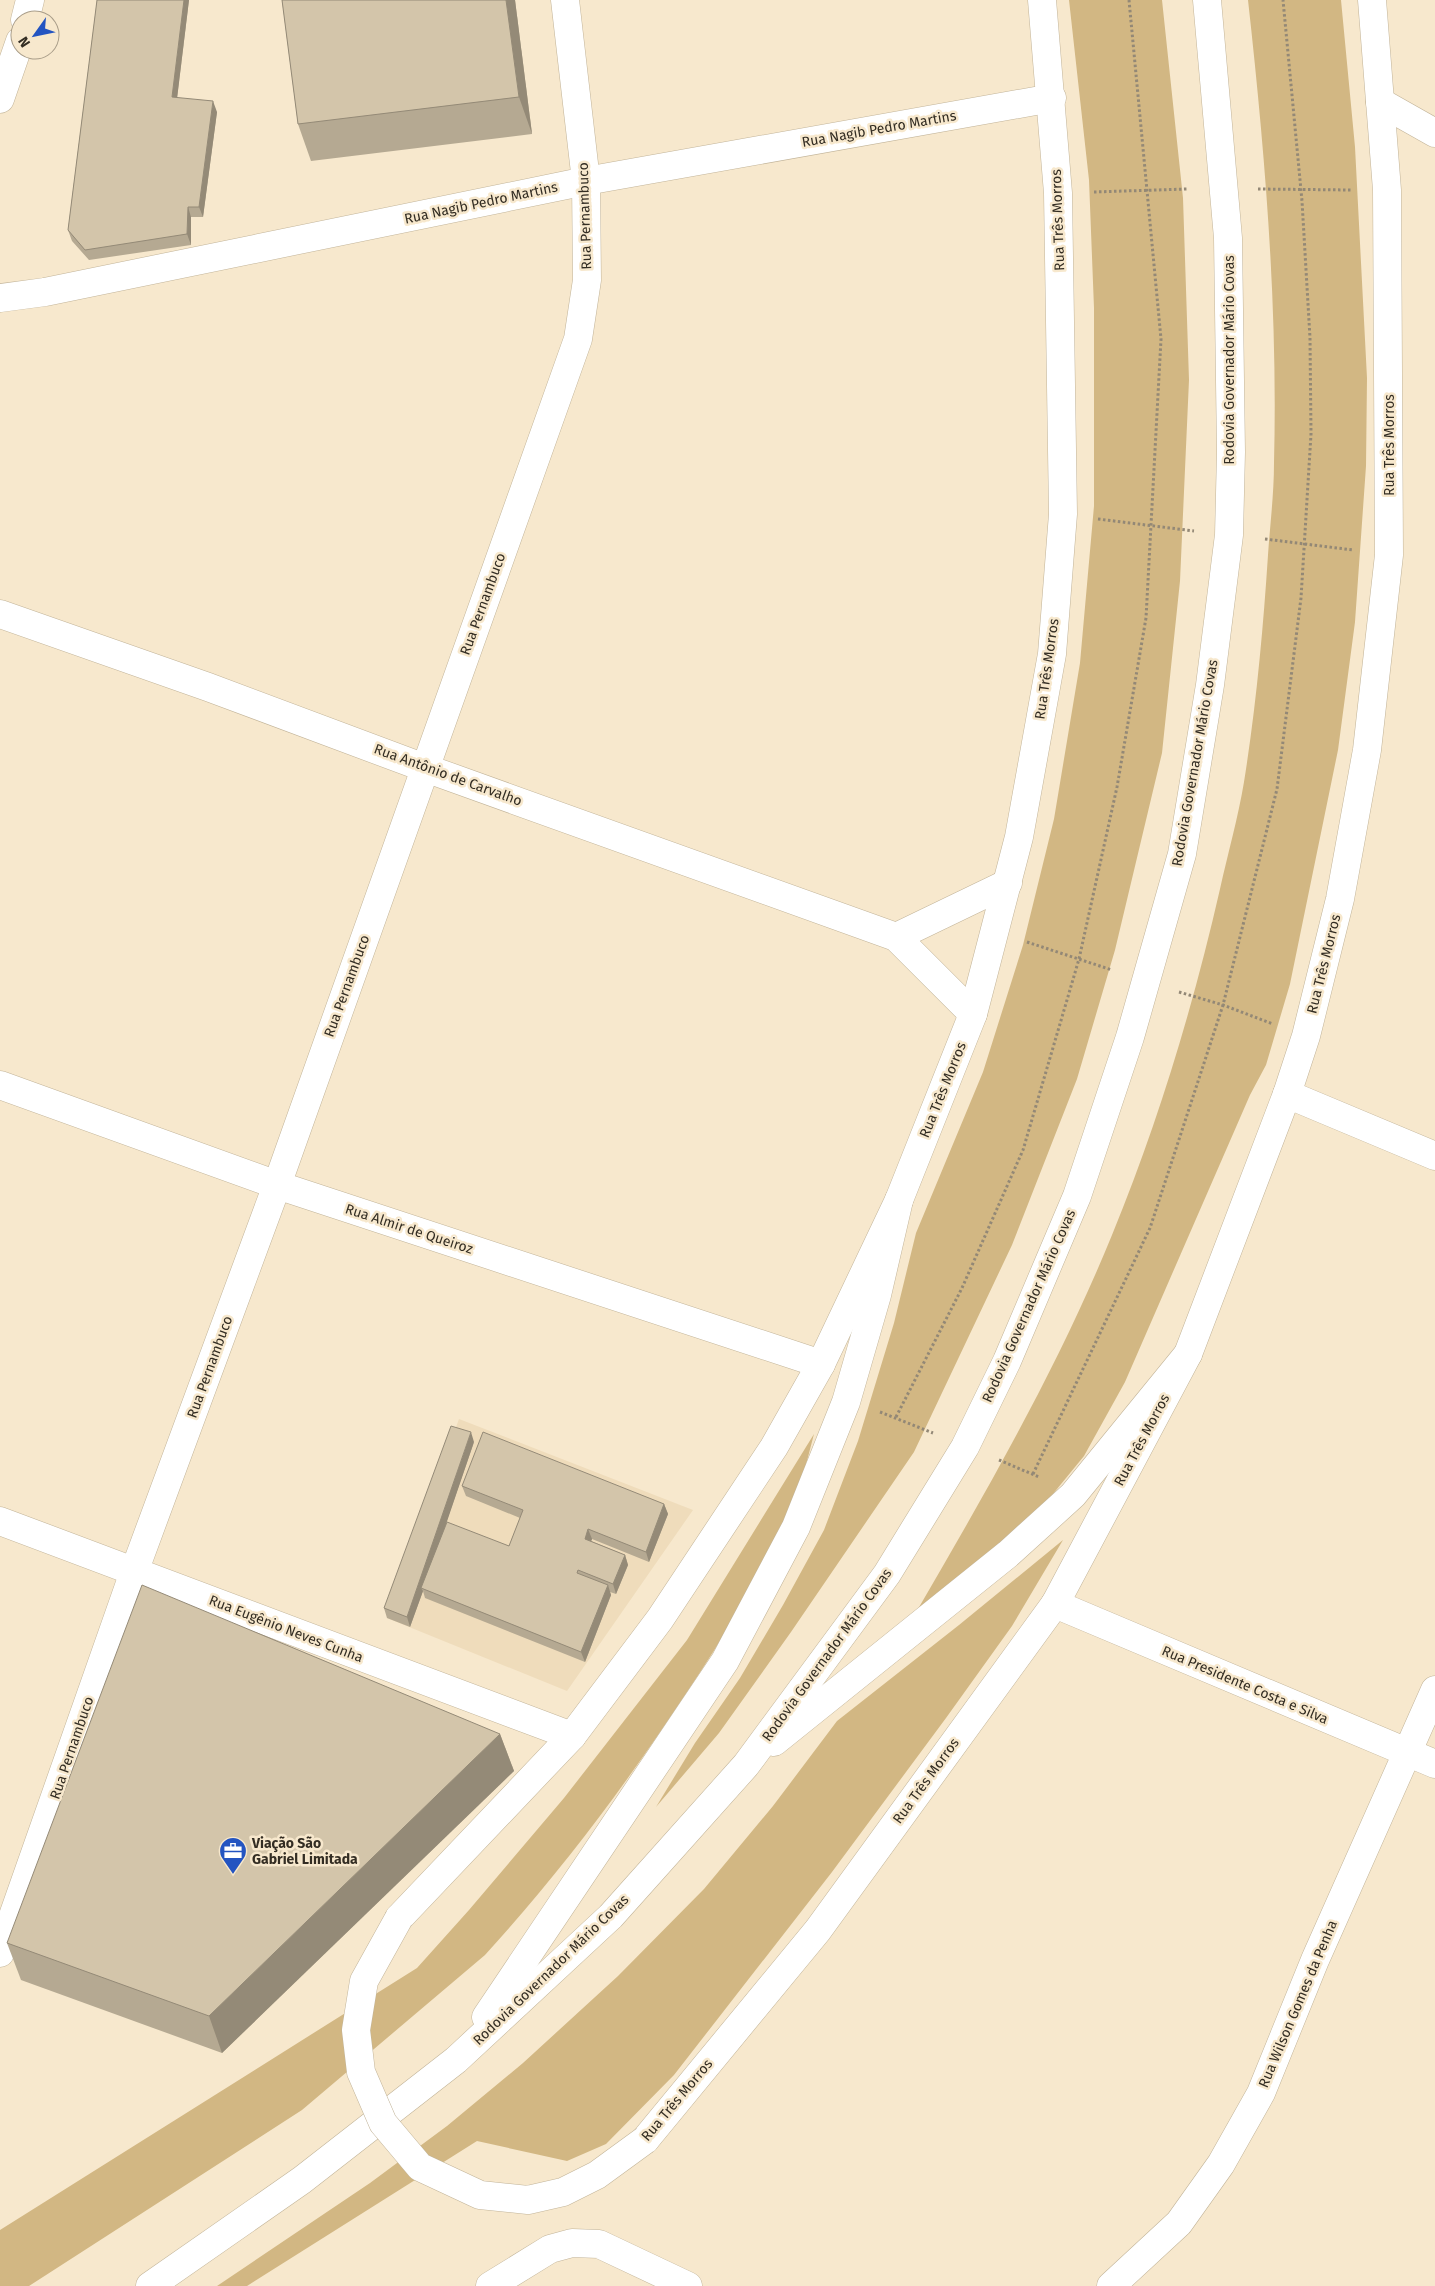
<svg xmlns="http://www.w3.org/2000/svg" width="1435" height="2286" viewBox="0 0 1435 2286" font-family="'Fira Sans',sans-serif">
<style>
.built{fill:#efdcbb}
.green{fill:#d2b783}
.lines{fill:none;stroke-linecap:round;stroke-linejoin:round}
.street-casing{stroke:#c2b499;stroke-width:29}
.secondary-casing{stroke:#c2b499;stroke-width:29}
.primary-casing{stroke:#c2b499;stroke-width:29}
.highway-casing{stroke:#c2b499;stroke-width:29}
.path{stroke:#938876;stroke-width:3;stroke-dasharray:2.5 2.5;stroke-linecap:butt}
.street{stroke:#fff;stroke-width:28}
.secondary{stroke:#fff;stroke-width:28}
.primary{stroke:#fff;stroke-width:28}
.highway{stroke:#fff;stroke-width:28}
.primary-bridge-casing{stroke:#c2b499;stroke-width:29;stroke-linecap:butt}
.primary-bridge{stroke:#fff;stroke-width:28}
.wall{fill:#b5a992}
.shaded-wall{fill:#948a77}
.building{fill:#d3c5aa;stroke:#948a77}
.labels{text-anchor:middle;dominant-baseline:central;stroke-width:5;stroke-linejoin:round;paint-order:stroke}
.street-label{font-size:14px;fill:#332d23;stroke:#f7e8cd}
.poi-label{font-size:14px;font-weight:bold;fill:#332d23;stroke:#f7e8cd;text-anchor:start}
</style>
<rect width="100%" height="100%" fill="#f7e8cd"/>
<path class="built" d="M459 1419 693 1510 567 1691 387 1618Z"/>
<g class="green">
<path d="M1069 0H1162L1183 198 1189 380 1180 581 1162 753 1115 950 1077 1079 1012 1245 914 1452 791 1632 719 1733 656 1807 695 1743 740 1678 783 1605 824 1530 858 1441 894 1323 916 1233 983 1072 1023 945 1054 819 1080 663 1094 506V308L1089 180Z"/>
<path d="M1248 0H1341L1355 147 1367 378 1366 466 1355 622 1338 750 1290 984 1266 1065 1250 1095 1125 1382 1084 1456 1039 1511 918 1609C989 1487 1059 1365 1112 1235 1158 1123 1193 1007 1220 889 1228 853 1238 818 1244 782 1256 707 1263 631 1268 555 1270 525 1274 494 1274 463 1278 308 1265 153 1248 0Z"/>
<path d="M814 1434C810 1449 806 1466 801 1481 767 1572 713 1655 658 1735 606 1811 548 1886 485 1955L302 2110 29 2286H0V2230L417 1968 469 1910 564 1798 687 1640Z"/>
<path d="M1063 1540 1012 1626 946 1718 832 1872 674 2075 606 2144 567 2161 477 2141 247 2286H217L370 2183 447 2126 523 2063 618 1976 704 1889 773 1806 837 1721 959 1625Z"/>
</g>
<g class="lines">
<defs>
<g id="street">
<path d="M25 20 30 0"/>
<path d="M0 99 20 41"/>
<path d="M0 298 45 292 586 181 1052 98"/>
<path d="M0 1085 277 1185 821 1364"/>
<path d="M1287 1094 1435 1156"/>
<path d="M0 1521 572 1736"/>
<path d="M1055 1604 1435 1764"/>
<path d="M0 1953 134 1572 277 1185 578 339 587 280 586 181 565 0"/>
<path d="M490 2286 550 2249 572 2243 599 2244 688 2286"/>
<path d="M1111 2286 1179 2223 1221 2164 1261 2093 1315 1960 1435 1690"/>
</g>
<path id="secondary" d="M1380 102 1435 133"/>
<g id="primary">
<path d="M0 614 208 687 425 768 896 937 973 1014"/>
<path d="M896 937 1008 883"/>
<path d="M399 1918 572 1736 660 1619 774 1447 821 1364 899 1200 973 1014 1019 837 1052 654 1063 514 1058 193 1042 0"/>
<path d="M645 2140 818 1930 1055 1604 1188 1354 1287 1094 1306 1036 1340 899 1367 750 1389 555 1387 190 1372 0"/>
</g>
<g id="highway">
<path d="M774 1742 1008 1554 1073 1495 1188 1354"/>
<path d="M486 2017 725 1661 796 1527 846 1402 877 1295 899 1200"/>
<path d="M150 2286 302 2180 456 2060 611 1916 746 1765 887 1574 965 1447 1007 1361 1077 1196 1130 1037 1182 854 1210 685 1229 535 1231 452 1228 238 1207 0"/>
</g>
</defs>
<use href="#street" class="street-casing"/>
<use href="#secondary" class="secondary-casing"/>
<use href="#primary" class="primary-casing"/>
<use href="#highway" class="highway-casing"/>
<g class="path">
<path d="M1258 189 1352 190"/>
<path d="M1094 192 1187 189"/>
<path d="M1098 519 1194 531"/>
<path d="M1265 539 1353 550"/>
<path d="M1027 942 1112 970"/>
<path d="M1179 992 1223 1005 1273 1024"/>
<path d="M880 1412 933 1433"/>
<path d="M896 1417 962 1288 1023 1150 1079 959 1117 787 1146 618 1161 339 1129 0"/>
<path d="M999 1460 1039 1477"/>
<path d="M1033 1474 1150 1228 1223 1005 1277 789 1301 598 1311 434 1310 338 1302 201 1283 0"/>
</g>
<use href="#street" class="street"/>
<use href="#secondary" class="secondary"/>
<use href="#primary" class="primary"/>
<use href="#highway" class="highway"/>
<defs>
<path id="primary-bridge" d="M399 1918 364 1981 356 2030 361 2072 383 2123 420 2167 480 2195 528 2200 563 2192 597 2175 645 2140"/>
</defs>
<use href="#primary-bridge" class="primary-bridge-casing"/>
<use href="#primary-bridge" class="primary-bridge"/>
</g>
<g class="wall">
<path d="M97 0H189L177 98 217 112 203 217H191V245L89 260 72 241 68 230Z"/>
<path d="M282 0H515L532 134 311 161 298 124Z"/>
<path d="M474 1442 445 1526 509 1546 520 1518 466 1496 462 1486 664 1504 668 1514 649 1562 592 1539 591 1541 625 1555 628 1565 616 1594 610 1592 611 1595 585 1662 425 1598 423 1591 410 1627 387 1618 384 1608Z"/>
<path d="M500 1734 514 1771 222 2053 21 1980 7 1943Z"/>
</g>
<g class="shaded-wall">
<path d="M184 0H189L176 107 172 97Z"/>
<path d="M506 0H515L532 134 519 97Z"/>
<path d="M213 101 217 112 203 217 199 207Z"/>
<path d="M188 207 191 217V245L187 234Z"/>
<path d="M471 1432 474 1442 424 1589 421 1588 423 1591 410 1627 407 1617Z"/>
<path d="M664 1504 668 1514 649 1562 646 1552Z"/>
<path d="M588 1529 592 1539 588 1549 585 1539Z"/>
<path d="M625 1555 628 1565 616 1594 613 1584Z"/>
<path d="M608 1585 611 1595 585 1662 581 1652Z"/>
<path d="M500 1734 514 1771 222 2053 209 2016Z"/>
</g>
<g class="building">
<path d="M97 0H184L172 97 213 101 199 207H188L187 234 85 250 68 230Z"/>
<path d="M282 0H506L519 97 298 124Z"/>
<path d="M451 1426 471 1432 407 1617 384 1608Z"/>
<path d="M483 1432 664 1504 646 1552 588 1529 585 1539 625 1555 613 1584 578 1570 577 1573 608 1585 581 1652 421 1588 447 1522 509 1546 523 1510 462 1486Z"/>
<path d="M142 1585 500 1734 209 2016 7 1943Z"/>
</g>
<defs>
<symbol id="office-pin" viewBox="-11 -11 22 30"><path d="M0 17L-7.5 6A9.5 9.5 0 1 1 7.5 6Z" fill="#2354c1" stroke="#f7e8cd"/><path d="M-6-3h4V-5.5h4V-3h4V5H-6ZM-1-4.5V-3h2v-1.5ZM-6 0V1H6V0Z" fill="#fff"/></symbol>
</defs>
<g fill-rule="evenodd">
<use href="#office-pin" x="217" y="1835" width="32" height="43"/>
</g>
<g class="labels">
<g class="street-label">
<text transform="translate(879 129) rotate(-10)">Rua Nagib Pedro Martins</text>
<text transform="translate(481 203) rotate(-12)">Rua Nagib Pedro Martins</text>
<text transform="translate(585 216) rotate(-92)">Rua Pernambuco</text>
<text transform="translate(1058 220) rotate(-92)">Rua Três Morros</text>
<text transform="translate(1229 360) rotate(-90)">Rodovia Governador Mário Covas</text>
<text transform="translate(1389 445) rotate(-90)">Rua Três Morros</text>
<text transform="translate(483 604) rotate(-70)">Rua Pernambuco</text>
<text transform="translate(1047 669) rotate(-82)">Rua Três Morros</text>
<text transform="translate(1195 763) rotate(-80)">Rodovia Governador Mário Covas</text>
<text transform="translate(448 775) rotate(20)">Rua Antônio de Carvalho</text>
<text transform="translate(1324 964) rotate(-76)">Rua Três Morros</text>
<text transform="translate(347 986) rotate(-70)">Rua Pernambuco</text>
<text transform="translate(943 1090) rotate(-68)">Rua Três Morros</text>
<text transform="translate(409 1229) rotate(18)">Rua Almir de Queiroz</text>
<text transform="translate(1029 1306) rotate(-66)">Rodovia Governador Mário Covas</text>
<text transform="translate(210 1367) rotate(-70)">Rua Pernambuco</text>
<text transform="translate(1142 1440) rotate(-62)">Rua Três Morros</text>
<text transform="translate(286 1629) rotate(21)">Rua Eugênio Neves Cunha</text>
<text transform="translate(827 1655) rotate(-54)">Rodovia Governador Mário Covas</text>
<text transform="translate(1245 1685) rotate(23)">Rua Presidente Costa e Silva</text>
<text transform="translate(72 1748) rotate(-71)">Rua Pernambuco</text>
<text transform="translate(926 1781) rotate(-54)">Rua Três Morros</text>
<text transform="translate(551 1970) rotate(-44)">Rodovia Governador Mário Covas</text>
<text transform="translate(1298 2004) rotate(-67)">Rua Wilson Gomes da Penha</text>
<text transform="translate(677 2100) rotate(-50)">Rua Três Morros</text>
</g>
<g class="poi-label">
<text x="252" y="1843">Viação São<tspan x="252" dy="16">Gabriel Limitada</tspan></text>
</g>
</g>
<g transform="translate(35 35) rotate(237)"><circle r="24" fill="#f7e8cd" stroke="#a99d89"/>
<path d="M0-4L9 19L0 12L-9 19Z" fill="#2354c1"/>
<text y="-8" font-size="14" font-weight="bold" text-anchor="middle" fill="#332d23">N</text>
</g>
</svg>
